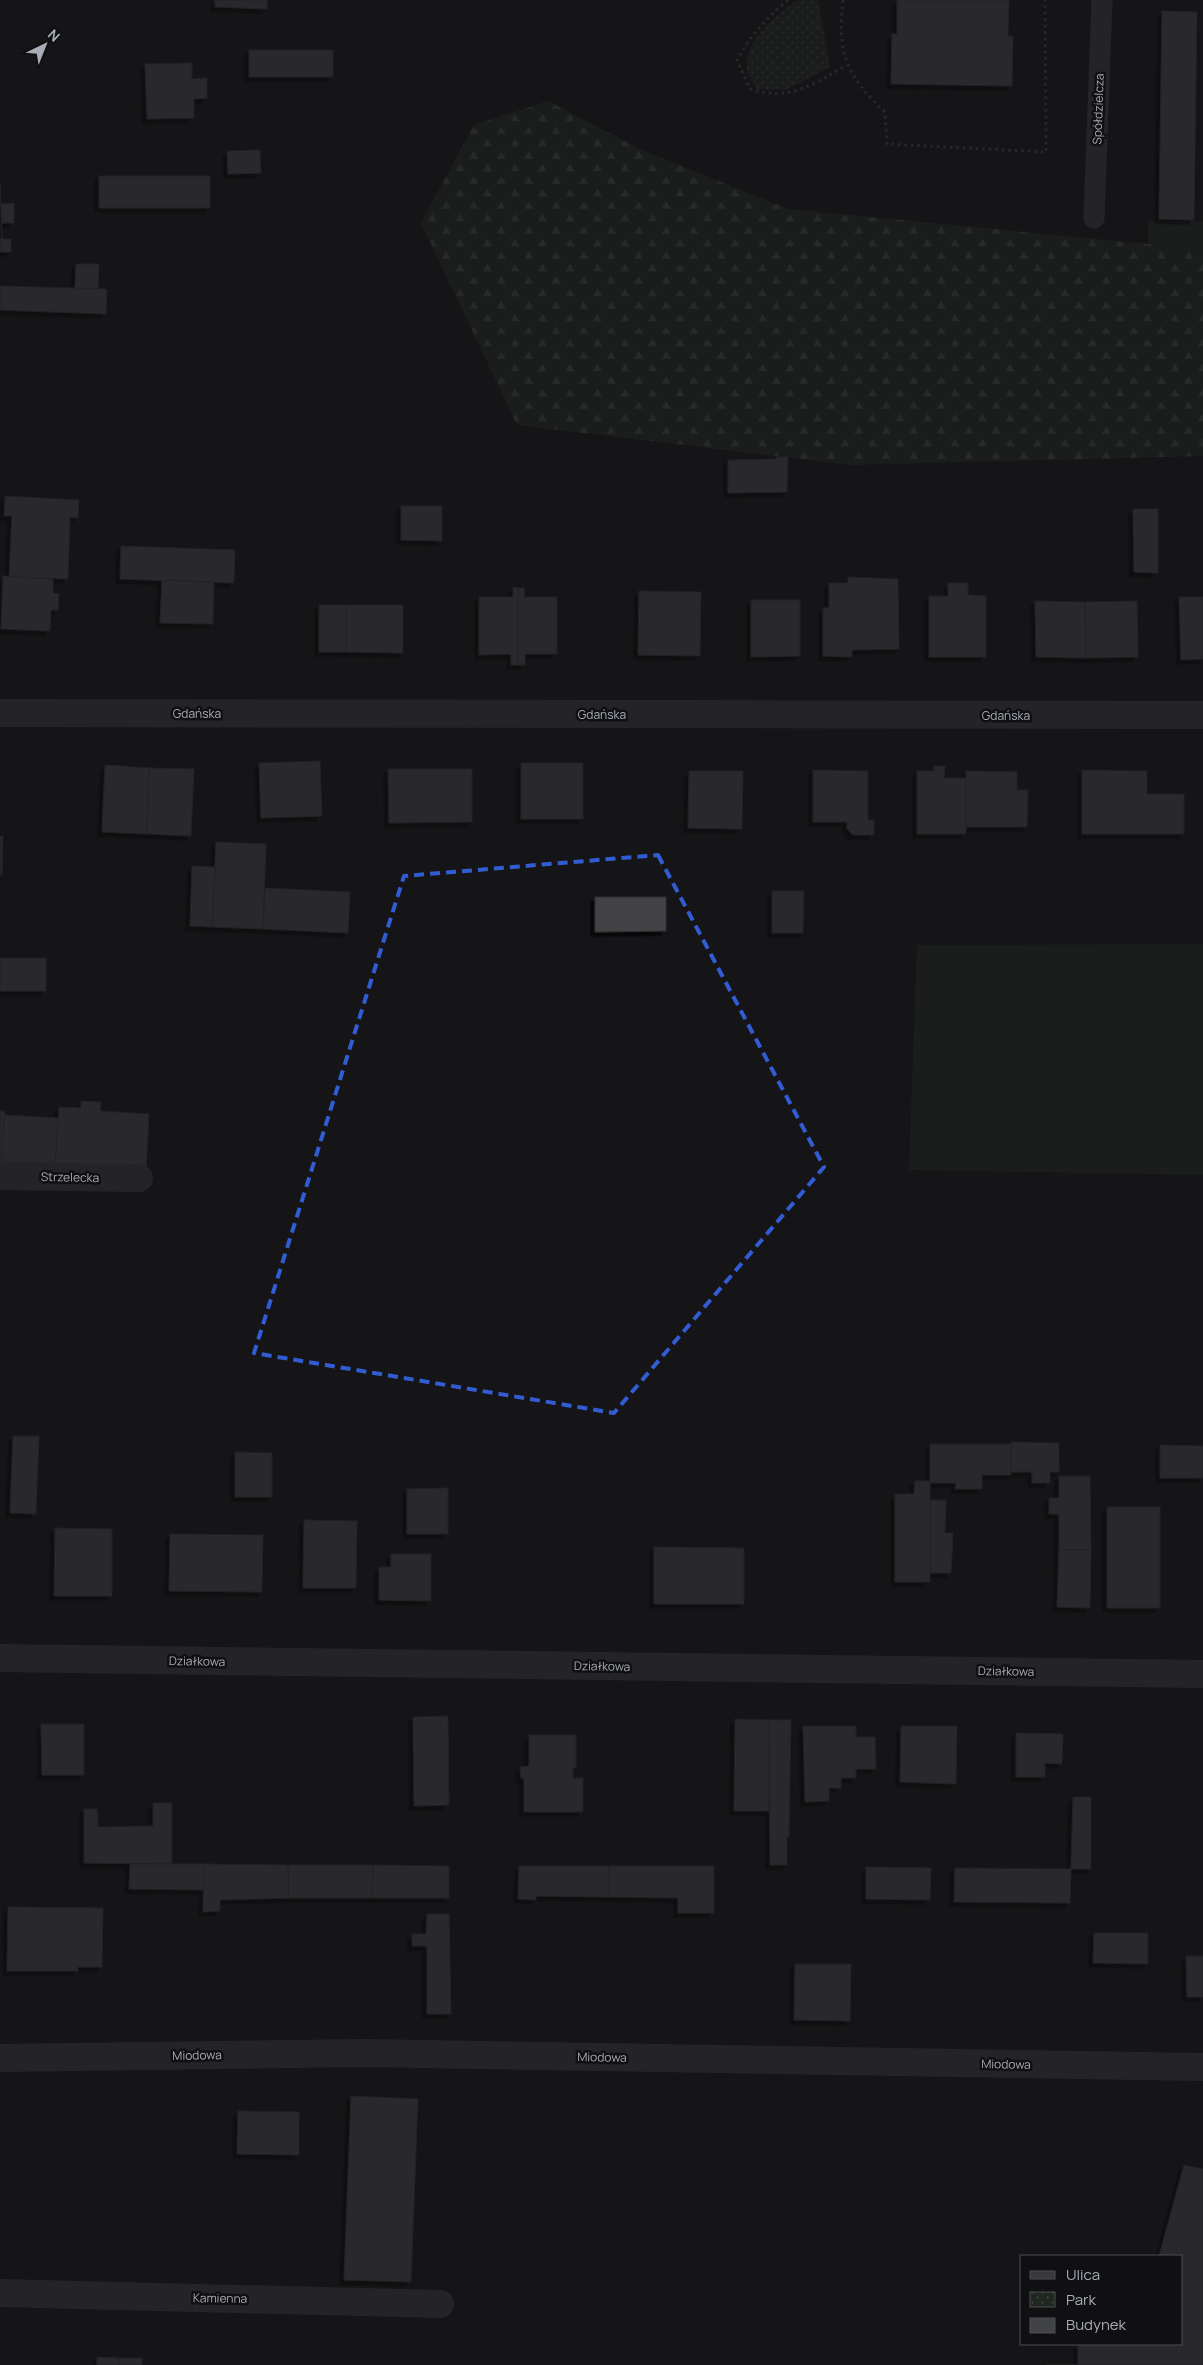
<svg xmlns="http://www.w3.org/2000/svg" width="1203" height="2365" viewBox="0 0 1203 2365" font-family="Manrope,sans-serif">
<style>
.green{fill:#202721}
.forest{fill:url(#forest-firs)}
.park{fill:url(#park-dots)}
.building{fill:#424347;stroke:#303033;filter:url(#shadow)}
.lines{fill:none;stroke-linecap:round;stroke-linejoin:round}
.path{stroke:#3d3e43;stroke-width:3;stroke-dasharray:2.5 4;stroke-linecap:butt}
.service{stroke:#37373c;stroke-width:21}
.minor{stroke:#37373c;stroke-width:28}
.marked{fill:none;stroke:#325cd3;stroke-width:4;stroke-dasharray:10 6;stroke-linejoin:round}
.labels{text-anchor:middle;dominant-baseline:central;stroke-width:5;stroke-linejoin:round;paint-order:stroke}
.street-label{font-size:12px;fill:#a8acb6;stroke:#101012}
</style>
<defs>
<pattern id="forest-firs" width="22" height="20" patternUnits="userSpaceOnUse" patternTransform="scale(1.25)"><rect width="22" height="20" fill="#202721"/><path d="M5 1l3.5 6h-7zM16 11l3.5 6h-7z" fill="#3e443f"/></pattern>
<pattern id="park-dots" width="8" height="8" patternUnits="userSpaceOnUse" patternTransform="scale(1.25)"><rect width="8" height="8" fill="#202721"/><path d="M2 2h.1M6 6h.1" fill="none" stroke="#3e443f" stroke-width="1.8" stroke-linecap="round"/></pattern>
<filter id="shadow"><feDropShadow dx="-4.5" dy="4.5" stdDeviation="0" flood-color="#0009"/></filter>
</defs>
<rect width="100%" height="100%" fill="#151517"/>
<g class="green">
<path d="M1148 221H1203V251L1148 244Z"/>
<path d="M1203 944V1175L909 1170 917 945Z"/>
</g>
<path class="forest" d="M548 101 640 149 788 209 1148 244 1203 251V456L851 465 517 425 421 223 474 125Z"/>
<path class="park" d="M797 0H818L830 67 786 90 757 89C754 83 747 74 747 68 745 39 777 16 797 0Z"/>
<g class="building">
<path d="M215 0H267V9L215 7Z"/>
<path d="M897 0H1009L1008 36H1013L1012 86 891 84 892 34H897Z"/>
<path d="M1162 11 1197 12 1194 220 1159 219Z"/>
<rect x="249" y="50" width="84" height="27"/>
<path d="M192 63V79L207 78V98L194 99V118L147 119 145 64Z"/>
<path d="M260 150 261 173 228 174 227 151Z"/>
<rect x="99" y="176" width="111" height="32"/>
<path d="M0 183 1 204 14 203V223H1L2 239Z"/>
<rect x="0" y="239" width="11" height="13"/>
<path d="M76 264H99L98 289H75Z"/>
<path d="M0 286 107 289 106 314 0 310Z"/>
<path d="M776 457H788L787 492 728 493V460L776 459Z"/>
<path d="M5 496 79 500 78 518 70 517 68 579 9 577 12 516H4Z"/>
<path d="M401 506H442V541L401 540Z"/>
<path d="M1133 509H1158V573L1134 572Z"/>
<path d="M121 546 235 550 234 583 120 579Z"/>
<path d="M3 576 53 579V593L59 594 58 610H51L50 631 1 629Z"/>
<path d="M848 577 898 579 899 649 852 650V657L823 656V608H829V583H848Z"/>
<path d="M162 580 214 582 213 624 160 623Z"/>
<path d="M948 583H968V595L986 596V657H929V596H948Z"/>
<path d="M513 587 518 588V665H511V654L479 655V597H513Z"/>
<path d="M518 588H524L525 597H557V654H525V665H518Z"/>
<path d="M639 591 701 592 700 656 638 655Z"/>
<path d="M1179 597H1203V659L1181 660Z"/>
<path d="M751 600H800V656L751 657Z"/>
<path d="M1035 601 1085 602 1086 658 1036 657Z"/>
<path d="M1137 601 1138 657 1086 658 1085 602Z"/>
<rect x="319" y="605" width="27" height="47"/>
<path d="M346 605H403V653L346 652Z"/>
<path d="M320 761 322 816 261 818 259 763Z"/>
<rect x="521" y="763" width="62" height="56"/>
<path d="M105 765 149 768 147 834 102 832Z"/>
<path d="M934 766H945L944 778H966V834H917V771H934Z"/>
<path d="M149 768 194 769 191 836 147 834Z"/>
<path d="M388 769H472V822L389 823Z"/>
<path d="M813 770 868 771V820H874V835H853L847 829V822H813Z"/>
<path d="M1082 770 1147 771V794H1184V834H1082Z"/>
<path d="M689 771H743L742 829 688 828Z"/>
<path d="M966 771 1017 772V790H1028L1027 827H966Z"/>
<path d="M0 836H3L2 875H0Z"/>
<path d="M216 842 266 844 263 929 212 927Z"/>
<path d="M192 866 215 867 212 927 190 926Z"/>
<path d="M265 888 350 892 348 933 263 929Z"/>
<path d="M772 891H804L803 933H772Z"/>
<path d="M595 897H666V931L595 932Z"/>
<rect x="0" y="958" width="46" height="33"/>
<path d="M81 1101 101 1102 100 1111 149 1114 146 1171 55 1165 59 1107 81 1108Z"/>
<path d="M0 1111H5L2 1162H0Z"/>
<path d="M4 1115 58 1118 55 1165 2 1162Z"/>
<path d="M13 1436H39L36 1514 10 1513Z"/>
<path d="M1011 1442 1059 1443V1472H1050V1483H1032V1472H1011Z"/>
<path d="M930 1444H1011V1475H982V1489H955L956 1483H930Z"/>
<path d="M1160 1445 1203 1446V1478H1160Z"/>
<path d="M235 1452 272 1453V1497H235Z"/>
<path d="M1059 1476H1090L1091 1550H1059V1514H1049V1498H1059Z"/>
<path d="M915 1481H930V1582H895V1494H914Z"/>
<path d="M448 1488V1534H407V1489Z"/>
<path d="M930 1500H946L945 1533H953L951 1573H930Z"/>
<rect x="1107" y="1507" width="53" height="101"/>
<path d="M304 1520 357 1521 356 1588H303Z"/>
<path d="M55 1528 112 1529V1596H54Z"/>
<path d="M170 1534 263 1535 262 1592 169 1591Z"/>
<path d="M654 1547 744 1548V1604H654Z"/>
<path d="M1059 1550H1091L1090 1608 1057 1607Z"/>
<path d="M391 1554H431V1601L379 1600V1567H391Z"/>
<path d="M448 1716 449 1805 414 1806 413 1717Z"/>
<path d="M735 1719 769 1720V1811H734Z"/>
<path d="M769 1720H791L789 1837H787V1865H770Z"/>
<path d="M41 1724H84V1775H42Z"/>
<path d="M803 1726H856V1737H875L876 1769H856V1778H841V1788H829V1801L805 1802Z"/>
<path d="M901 1726H957L956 1784 900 1782Z"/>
<path d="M1016 1733 1063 1734 1062 1764 1045 1763V1777H1016Z"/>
<path d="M529 1735H576V1768H573V1778H583V1812H524V1779L521 1778 520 1767 529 1766Z"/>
<path d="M1073 1797H1091V1869H1071Z"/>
<path d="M153 1803H172V1864L84 1863V1809H97L98 1827 153 1826Z"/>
<path d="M130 1864H204V1890L129 1889Z"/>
<path d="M204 1864 288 1865 289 1898 220 1900V1911L203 1912Z"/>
<path d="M288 1865H373L372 1898H289Z"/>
<path d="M373 1865 449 1866V1898H372Z"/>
<path d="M519 1866H609V1897L536 1896V1900L518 1899Z"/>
<path d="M609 1866H714V1913H678V1898L609 1897Z"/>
<path d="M866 1867 931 1868 930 1900 866 1899Z"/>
<path d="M955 1868 1071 1869 1070 1903 954 1902Z"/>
<path d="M8 1907 103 1908 102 1967H78V1971H7Z"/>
<path d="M427 1914H449L451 2014H427V1946H412V1934H426Z"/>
<path d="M1094 1933H1148V1964L1093 1963Z"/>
<path d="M1186 1956H1203V1997H1187Z"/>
<path d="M795 1964H851L850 2021 794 2020Z"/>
<path d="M351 2096 418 2099 411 2282 344 2280Z"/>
<path d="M238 2111 299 2112V2155L237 2154Z"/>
<path d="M1184 2165 1203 2169V2365H1047H1078V2344H1182V2256H1159Z"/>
<path d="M97 2357 119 2358V2365H97Z"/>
<rect x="119" y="2358" width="23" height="7"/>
</g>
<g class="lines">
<g class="path">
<path d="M788 0C767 17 750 36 737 60L750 89C789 102 814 84 847 65"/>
<path d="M843 0C837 53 846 76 885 112L887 144 1046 152 1045 0"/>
</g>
<path class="service" d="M1094 218 1102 0"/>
<g class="minor">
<path d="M0 713 1203 715"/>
<path d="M0 1176 139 1178"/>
<path d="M0 1658 1203 1674"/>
<path d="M0 2058 364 2053 1203 2067"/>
<path d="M0 2293 440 2304"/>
</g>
</g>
<path d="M0 0H1203V2365H0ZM658 855 824 1167 614 1413 254 1353 404 876Z" fill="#151517" fill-opacity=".55" fill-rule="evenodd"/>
<path class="marked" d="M658 855 824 1167 614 1413 254 1353 404 876Z"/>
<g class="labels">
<g class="street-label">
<text transform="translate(1098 109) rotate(-88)">Spółdzielcza</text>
<text x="197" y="713">Gdańska</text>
<text x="602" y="714">Gdańska</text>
<text x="1006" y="715">Gdańska</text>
<text transform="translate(70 1177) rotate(1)">Strzelecka</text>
<text transform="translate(197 1661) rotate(1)">Działkowa</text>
<text transform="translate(602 1666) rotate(1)">Działkowa</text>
<text transform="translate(1006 1671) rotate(1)">Działkowa</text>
<text transform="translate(197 2055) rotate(-1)">Miodowa</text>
<text transform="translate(602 2057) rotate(1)">Miodowa</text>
<text transform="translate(1006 2064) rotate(1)">Miodowa</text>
<text transform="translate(220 2298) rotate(1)">Kamienna</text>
</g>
</g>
<rect x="1020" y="2255" width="162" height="90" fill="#101012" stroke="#4d4e54"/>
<rect x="1030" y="2271" width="25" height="8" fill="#37373c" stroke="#4d4e54"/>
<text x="1066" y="2280" font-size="15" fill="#a8acb6">Ulica</text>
<rect x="1030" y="2292" width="25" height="15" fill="url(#park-dots)" stroke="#4d4e54"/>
<text x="1066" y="2305" font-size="15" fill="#a8acb6">Park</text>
<rect x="1030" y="2318" width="25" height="15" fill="#424347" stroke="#4d4e54"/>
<text x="1066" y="2330" font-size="15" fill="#a8acb6">Budynek</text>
<g transform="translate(45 45) rotate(43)" stroke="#101012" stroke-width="4" paint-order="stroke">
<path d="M0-4L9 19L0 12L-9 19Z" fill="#a8acb6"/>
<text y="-8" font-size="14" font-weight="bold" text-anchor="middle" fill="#a8acb6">N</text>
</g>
</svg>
